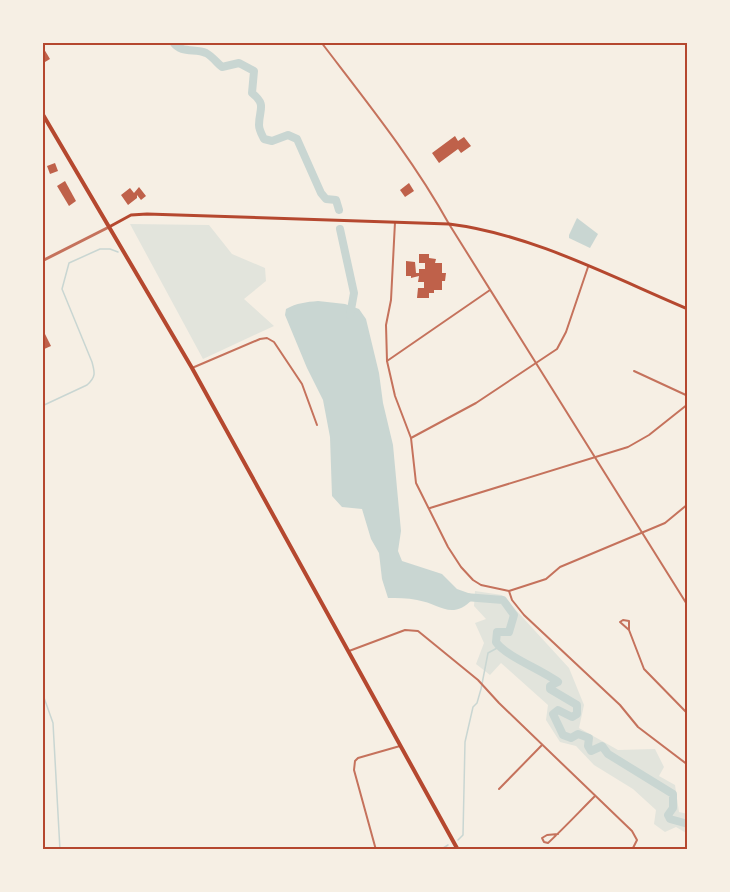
<svg xmlns="http://www.w3.org/2000/svg" width="730" height="892" viewBox="0 0 730 892" font-family="'Source Sans 3',sans-serif">
<style>
.green{fill:#e2e4dc}
.water{fill:#c9d6d2}
.lines{fill:none;stroke-linecap:round;stroke-linejoin:round}
.stream{stroke:#c9d6d2;stroke-width:1.5}
.river{stroke:#c9d6d2;stroke-width:8}
.building{fill:#bf614a}
.minor{stroke:#c5725c;stroke-width:2}
.tertiary{stroke:#c5725c;stroke-width:3}
.secondary{stroke:#b5482f;stroke-width:3}
.primary{stroke:#b5482f;stroke-width:4}
.neatline{fill:none;stroke:#b5482f;stroke-width:2}
</style>
<rect width="100%" height="100%" fill="#f6efe4"/>
<g class="green">
<path d="M130 224 209 225 232 254 265 268 266 281 244 299 274 326 203 359Z"/>
<path d="M475 591 502 595 569 668 584 705 579 728 618 750 655 749 664 767 659 776 675 785 679 812 688 814V834L676 827 665 832 654 824 656 810 633 789 594 765 576 746 560 742 546 720 548 705 501 663 490 675 476 664 484 643 475 623 486 619 474 606Z"/>
</g>
<g class="water">
<path d="M577 218 598 234 590 248 569 238V235Z"/>
<path d="M318 301 345 304 359 309 366 319 379 373 383 403 393 445 401 531 398 551 402 561 442 574 457 589 471 594 473 599C451 621 441 604 417 600 407 598 397 598 388 598L382 579 379 553 371 539 362 509 342 507 332 496 330 437 323 400 307 368 285 315 286 309C297 303 306 302 318 301Z"/>
</g>
<g class="lines">
<g class="stream">
<path d="M42 406 87 385C96 377 95 373 92 362L62 289 69 263 100 249H110L118 252"/>
<path d="M42 692 53 723 60 850"/>
<path d="M458 840 463 835 465 742 473 707 477 703 481 689 488 653 499 647"/>
<path d="M440 850 448 845"/>
</g>
<g class="river">
<path d="M173 42C181 54 195 48 206 53 212 56 217 63 222 67L239 63 254 71 252 93C267 105 259 109 259 125 259 130 262 135 264 139L272 141 288 135 297 139 321 193 326 199 336 200 339 210"/>
<path d="M340 229 354 293 350 315"/>
<path d="M465 597 503 600 514 615 509 632H497L496 642C505 656 544 671 558 682L550 686V689L577 705V714L572 717 558 710 553 714 563 735 571 738 578 734 589 738 588 746 591 751 602 746 608 754 673 794V808L668 815 670 819 688 824"/>
</g>
</g>
<g class="building">
<path d="M44 49 50 59 45 62 42 57V50Z"/>
<path d="M455 136 458 141 464 137 471 146 461 153 458 149 439 163 432 153Z"/>
<path d="M55 163 58 171 50 174 47 166Z"/>
<path d="M65 181 76 201 69 206 57 186Z"/>
<path d="M409 183 414 191 405 197 400 190Z"/>
<path d="M139 187 146 196 141 200 137 195V198L128 205 121 195 130 188 134 193Z"/>
<path d="M419 254H429V258L436 259 435 263H442V273H446L445 281H442V290H434V293H429V298H417L418 288H424V282H418L419 276 411 278V276H406V261L415 262 416 273H419V269H425V263H419Z"/>
<path d="M42 328 51 346 42 350Z"/>
</g>
<g class="lines">
<g class="minor">
<path d="M321 42C366 101 413 159 449 224L688 606"/>
<path d="M490 290 387 361 395 396 411 438 416 483 448 547 461 567 473 580 481 585 509 591 546 579 560 567 665 523 688 504"/>
<path d="M387 361 386 325 391 300 395 222"/>
<path d="M192 368 260 339 267 338 274 342 302 384 317 425"/>
<path d="M634 371 688 396"/>
<path d="M411 438 476 403 557 349 566 332 588 267"/>
<path d="M430 508 628 447 649 435 688 404"/>
<path d="M509 591 512 600 524 615 620 705 638 727 688 765"/>
<path d="M629 630 620 622 623 620 629 621V630L644 669 688 714"/>
<path d="M349 651 405 630 418 631 478 680 499 703 632 831 637 840 632 850"/>
<path d="M499 789 542 745"/>
<path d="M558 834 547 835 542 838 544 842 548 843C564 828 579 812 595 796"/>
<path d="M376 850 354 770 355 761 358 758 400 746"/>
</g>
<path class="tertiary" d="M42 261 109 227"/>
<path class="secondary" d="M109 227 131 215 147 214 449 224C531 234 612 277 688 309"/>
<path class="primary" d="M42 113 192 368 458 850"/>
</g>
<rect width="730" height="892" fill="none" stroke="#f6efe4" stroke-width="87"/>
<rect x="44" y="44" width="642" height="804" class="neatline"/>
</svg>
